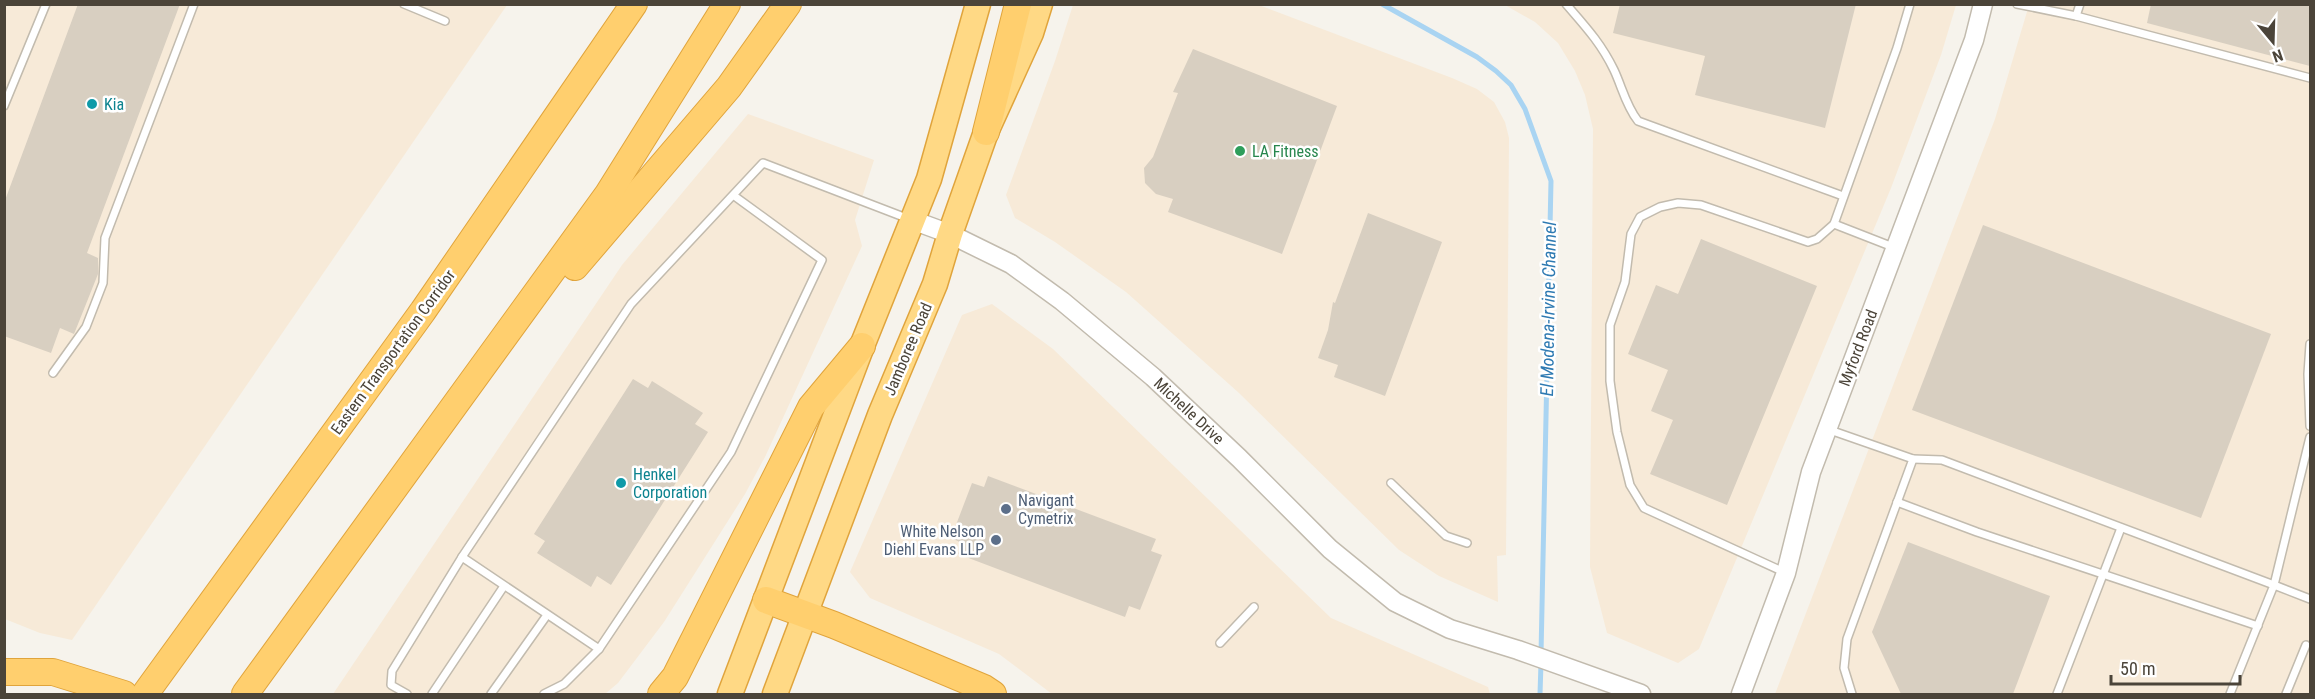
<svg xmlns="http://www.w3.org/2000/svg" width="2315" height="699" viewBox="0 0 2315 699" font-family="'Roboto Condensed',sans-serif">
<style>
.commercial{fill:#f7ead8}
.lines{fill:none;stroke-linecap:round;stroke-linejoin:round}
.stream{stroke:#a9d4f2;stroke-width:5}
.building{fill:#d8cfc1}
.service-casing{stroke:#c2bbae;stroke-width:10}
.tertiary-casing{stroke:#c2bbae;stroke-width:21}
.trunk-casing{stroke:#e0a43c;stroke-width:27}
.motorway-casing{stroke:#e0a43c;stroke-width:28}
.service{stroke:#fff;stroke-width:7}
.tertiary{stroke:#fff;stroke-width:18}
.trunk{stroke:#ffd985;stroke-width:24}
.motorway{stroke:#ffcf6e;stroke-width:26}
.culture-dot{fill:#0f9aa8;stroke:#fff;stroke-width:2}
.leisure-dot{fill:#2e9e5b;stroke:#fff;stroke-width:2}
.service-dot{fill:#5c6f8a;stroke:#fff;stroke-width:2}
.labels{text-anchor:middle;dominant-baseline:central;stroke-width:5;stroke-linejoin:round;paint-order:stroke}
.culture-label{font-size:16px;fill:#0d838f;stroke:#fff;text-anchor:start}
.leisure-label{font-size:16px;fill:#27864d;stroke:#fff;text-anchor:start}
.street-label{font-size:16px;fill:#4b4439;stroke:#fff}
.service-label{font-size:16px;fill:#4e5e75;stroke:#fff;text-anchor:start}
.water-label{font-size:18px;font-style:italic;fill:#2e7ab2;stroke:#fff}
</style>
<rect width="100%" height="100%" fill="#f6f3ec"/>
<g class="commercial">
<path d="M4 5H507L72 640 40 633 5 619Z"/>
<path d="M1073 5H1259L1452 78 1477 89 1494 102 1505 122 1509 138 1506 555 1497 556 1498 602 1439 576 1399 550 1239 393 1126 292 1055 242 1015 218 1006 195 1055 61Z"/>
<path d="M1505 5H1956L1941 55 1891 188 1699 649 1678 663 1607 633 1590 567 1593 129 1585 95 1575 71 1558 43 1535 22Z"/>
<path d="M2029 5H2310V694H1775L1995 119Z"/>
<path d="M748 114 874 160 855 220 862 246 765 457 745 494 664 622 618 683 605 694H333L622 265Z"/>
<path d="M992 304 1053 349 1331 618 1488 687 1490 694H1052L999 654 870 598 850 572 962 315Z"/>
</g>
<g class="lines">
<g class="stream">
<path d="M1382 4 1477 57 1496 71 1511 85 1525 109 1551 181 1541 654"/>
<path d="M1540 694 1541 663"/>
</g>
</g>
<g class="building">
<path d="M78 4H180L87 253 98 258V274L74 334 60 328 51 353 4 336V203Z"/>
<path d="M1620 4H1856L1825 128 1695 95 1705 56 1613 33Z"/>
<path d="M2151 4H2310V66L2147 23Z"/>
<path d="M1193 49 1337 106 1282 254 1168 212 1173 199 1156 194 1145 183 1144 168 1153 157 1178 93 1173 92Z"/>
<path d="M1368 213 1442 242 1385 396 1334 377 1338 365 1318 358 1328 330 1333 302 1335 303Z"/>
<path d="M1983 225 2271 334 2201 518 1912 410Z"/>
<path d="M1701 239 1817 286 1727 505 1650 474 1673 420 1651 411 1668 370 1628 354 1656 285 1678 294Z"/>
<path d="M633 379 648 388 652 381 703 413 695 424 708 432 611 585 597 576 591 587 537 553 545 541 534 534Z"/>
<path d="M988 476 1156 539 1151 551 1162 555 1140 610 1129 606 1125 617 958 554 962 543 951 538 972 483 984 487Z"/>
<path d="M1908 542 2050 596 2013 694H1901L1872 632Z"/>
</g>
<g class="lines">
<defs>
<g id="service">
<path d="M404 4 445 21"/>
<path d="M1566 4C1585 26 1601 43 1614 70 1622 87 1626 106 1638 121L1843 196"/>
<path d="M2017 4 2076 16"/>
<path d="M2080 4 2076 16 2310 78"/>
<path d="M4 106 46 4"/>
<path d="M733 195 822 260 731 452 599 649 462 557 631 304 763 163 909 219"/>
<path d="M1834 224 1893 247"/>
<path d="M2310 344 2308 374 2310 426"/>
<path d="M53 373 86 327 103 283 105 238 194 4"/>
<path d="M1827 429 1913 459 1847 639 1844 668 1852 694"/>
<path d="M2310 437 2274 585 2310 599"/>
<path d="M1913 459 1942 460 2274 585 2230 694"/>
<path d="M1391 483 1446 536 1467 543"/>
<path d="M1897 502 1977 532 2258 626"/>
<path d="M1784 572 1644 508 1630 485 1617 432 1610 381V325L1625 282 1631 234 1640 217 1660 207 1678 203 1701 205 1808 242 1817 239 1834 224 1897 48 1910 4"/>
<path d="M1220 643 1254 607"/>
<path d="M407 694 391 685 392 671 462 557"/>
<path d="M432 694 504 586"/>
<path d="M491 694 547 615"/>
<path d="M544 694 564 684 599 649"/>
<path d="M2057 694 2121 528"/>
<path d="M2286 694 2306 645"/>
</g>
<g id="tertiary">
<path d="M912 220 950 234 1011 264 1062 301 1153 377 1239 458 1330 549 1395 602 1450 629 1518 650 1641 694"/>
<path d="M1741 694 1786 573 1811 472 1974 40 1983 4"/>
</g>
<g id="trunk">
<path d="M730 694 862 346 929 179 978 4"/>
<path d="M775 694 880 415 935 284 950 234 986 132 1031 33 1040 4"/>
</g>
<g id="motorway">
<path d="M986 132 1018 4"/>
<path d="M575 267 729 87 788 4"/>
<path d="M766 600 834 625 984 688 993 694"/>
<path d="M4 672H53L124 694"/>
<path d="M145 694 423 311 634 4"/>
<path d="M245 694 608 194 727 4"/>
<path d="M661 694 675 677 811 407 862 346"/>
</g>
</defs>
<use href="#service" class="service-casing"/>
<use href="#tertiary" class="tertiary-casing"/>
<use href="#trunk" class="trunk-casing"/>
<use href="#motorway" class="motorway-casing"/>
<use href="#service" class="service"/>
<use href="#tertiary" class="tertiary"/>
<use href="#trunk" class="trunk"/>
<use href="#motorway" class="motorway"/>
</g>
<g class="culture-dot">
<circle cx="92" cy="104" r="6"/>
<circle cx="621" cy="483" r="6"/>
</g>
<circle class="leisure-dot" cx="1240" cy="151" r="6"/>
<g class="service-dot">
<circle cx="1006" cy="509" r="6"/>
<circle cx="996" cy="540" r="6"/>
</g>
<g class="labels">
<g class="culture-label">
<text x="104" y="104">Kia</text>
<text x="633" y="474">Henkel<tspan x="633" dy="18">Corporation</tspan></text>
</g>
<g class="leisure-label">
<text x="1252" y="151">LA Fitness</text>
</g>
<g class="street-label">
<text transform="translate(1858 348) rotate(-69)">Myford Road</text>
<text transform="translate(908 349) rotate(-67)">Jamboree Road</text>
<text transform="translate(393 352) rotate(-54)">Eastern Transportation Corridor</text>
<text transform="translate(1189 411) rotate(43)">Michelle Drive</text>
</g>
<g class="service-label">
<text x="1018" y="500">Navigant<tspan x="1018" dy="18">Cymetrix</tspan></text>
<text x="984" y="531" text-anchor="end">White Nelson<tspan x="984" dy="18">Diehl Evans LLP</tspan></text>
</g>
<g class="water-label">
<text transform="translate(1548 309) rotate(-89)">El Modena-Irvine Channel</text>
</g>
</g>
<rect width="2315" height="699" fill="none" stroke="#4b4439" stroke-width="12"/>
<g transform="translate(2273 42) rotate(161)" stroke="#ffffff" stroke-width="4.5" paint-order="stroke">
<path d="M0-4.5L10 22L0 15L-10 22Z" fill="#4b4439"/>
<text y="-9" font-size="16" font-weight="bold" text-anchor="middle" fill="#4b4439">N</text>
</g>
<path d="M2111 675v9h129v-9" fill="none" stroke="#4b4439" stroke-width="3"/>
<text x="2120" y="675" font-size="18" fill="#4b4439" stroke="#ffffff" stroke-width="4.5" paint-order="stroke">50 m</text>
</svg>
